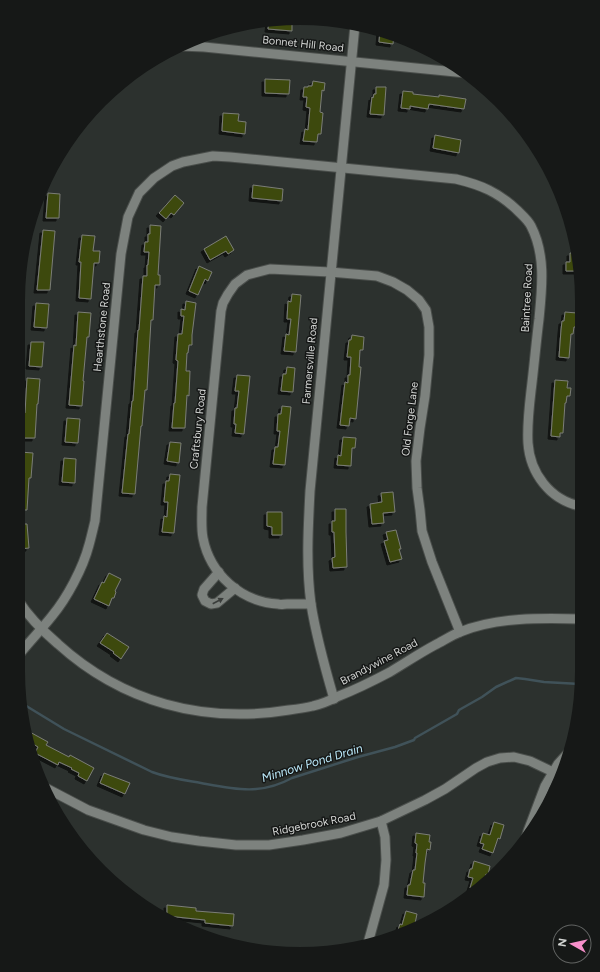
<svg xmlns="http://www.w3.org/2000/svg" width="600" height="972" viewBox="0 0 600 972" font-family="Figtree,sans-serif">
<style>
.lines{fill:none;stroke-linecap:round;stroke-linejoin:round}
.stream{stroke:#405259;stroke-width:2.5}
.building{fill:#3d4a0f;stroke:#7b7d77;filter:url(#shadow)}
.minor-casing{stroke:#4a4e4b;stroke-width:11}
.minor{stroke:#7d827e;stroke-width:9}
.oneway{fill:#3a3d3b}
.labels{text-anchor:middle;dominant-baseline:central;stroke-width:3;stroke-linejoin:round;paint-order:stroke}
.street-label{font-size:11px;fill:#d4d6d4;stroke:#161817}
.water-label{font-size:12px;font-style:italic;fill:#bbe9fa;stroke:#161817}
</style>
<defs>
<filter id="shadow"><feDropShadow dx="-3" dy="3" stdDeviation="0" flood-color="#0009"/></filter>
</defs>
<rect width="100%" height="100%" fill="#2c312e"/>
<g class="lines">
<path class="stream" d="M23 704 64 729 152 772C168 778 184 780 201 783 217 786 240 791 256 789 269 788 281 784 292 778L358 757 395 747 414 740 415 738 457 714 459 710 482 697 496 687 516 678 525 679 544 682 580 684"/>
</g>
<g class="building">
<path d="M269 20H284L292 21V31L268 29Z"/>
<path d="M380 30 394 35 393 44 379 42Z"/>
<path d="M265 79 290 80 289 94 265 93Z"/>
<path d="M313 81 325 83 324 91 322 90 320 112 323 113 321 134H318L317 142 303 141 305 129 308 130 310 108 306 107 307 97H303L304 87H308V86H312Z"/>
<path d="M376 87H386L384 115 370 114 372 97 373 98 374 94H376Z"/>
<path d="M403 91 413 92V94L439 97V95L466 99 464 109 429 104 428 109 410 106V109L401 108Z"/>
<path d="M223 113 239 114 238 121 246 122 245 134 222 131Z"/>
<path d="M435 135 461 140 459 153 433 148Z"/>
<path d="M253 185 283 189 282 201 252 198Z"/>
<path d="M48 193 60 194 59 218H46Z"/>
<path d="M175 195 184 203 174 215 171 213 166 219 159 213Z"/>
<path d="M150 225 161 226 158 275H160V285H155L153 320H151L147 390H145L142 426H141L135 494 122 493 128 434H129L132 401H133L138 330H139L143 276H147V265H148L149 252H144L145 242H148V234H150Z"/>
<path d="M43 230 55 231 50 290H37Z"/>
<path d="M82 235 95 236 93 251H100L99 263H94L91 299 79 298 81 262H79Z"/>
<path d="M226 236 234 250 228 254 226 251 210 260 204 249Z"/>
<path d="M570 253H577L580 271H566V262H570Z"/>
<path d="M199 266 212 272 208 281 205 279 198 295 189 291Z"/>
<path d="M292 294 301 295 296 352 284 351 286 334 289 335 291 319H287L288 301 291 302Z"/>
<path d="M186 301 196 303 192 335V345H189L188 353H187L186 371H190L189 396 187 395 185 428H172L174 403H175L178 361 176 360 178 334H182L184 316H181V309L185 310Z"/>
<path d="M36 303 49 304 47 328 34 327Z"/>
<path d="M78 312 91 313 89 337H87L83 381H84L82 406 69 405 74 345 76 346Z"/>
<path d="M565 312 577 313 576 327H574L573 334H571L569 358 559 357 561 330 562 321H564Z"/>
<path d="M352 335 364 337 363 350H360L359 367H361L356 419 350 418 349 426 340 425 345 382 348 383V375H350L351 357H347L349 340H351Z"/>
<path d="M31 342H44L42 367 29 366Z"/>
<path d="M287 367 295 368 293 392 281 391 283 374H286Z"/>
<path d="M237 375 250 376 244 434 235 433 236 424H234L235 408H237L239 391H235Z"/>
<path d="M27 378 40 379 38 404H37L35 438H22L24 413H25Z"/>
<path d="M555 380 568 381 567 388H571L570 396H567L566 403H565L563 433H560V437L551 436Z"/>
<path d="M282 406 291 407 285 465 273 464 275 447H278L280 431H277L278 414H281Z"/>
<path d="M67 418 80 419 78 443 65 442Z"/>
<path d="M343 437 356 438 355 448H352L351 466 337 465 338 455 341 456Z"/>
<path d="M170 442 181 443 179 463 167 461Z"/>
<path d="M20 452 33 453 31 478H29L27 510H19V472Z"/>
<path d="M64 458 76 459 75 483 62 482Z"/>
<path d="M170 474 180 475 174 533 162 532 164 516 167 517 168 502H164L166 481H169Z"/>
<path d="M393 492 395 512 383 513 384 523 372 524 370 504 382 502 381 493Z"/>
<path d="M335 509H346V532L347 567 333 568 332 558 335 557 334 532H332V521H335Z"/>
<path d="M267 512H282V535H272V527L267 526Z"/>
<path d="M19 524H27L29 548 19 549Z"/>
<path d="M396 530 401 549H399L402 559 390 562 384 541 388 540 386 532Z"/>
<path d="M109 573 121 579 115 591 116 592 114 598H112L109 606 94 599 102 582 104 583Z"/>
<path d="M107 633 129 647 121 659 113 653 114 652 100 643Z"/>
<path d="M28 731 48 742 46 745 69 757 70 755 94 768 87 781 78 776 79 773 71 769 72 768 59 762 58 765 35 753 38 747 30 742Z"/>
<path d="M104 773 130 783 125 794 100 783Z"/>
<path d="M494 822 504 825 500 839 498 838 493 853 482 849 484 844 480 843 483 833 490 835Z"/>
<path d="M416 833 430 835 429 842H431L430 850 427 849 425 863 423 883H425L424 897 407 895 408 885H410L413 870H415L417 853H416L417 844 415 843Z"/>
<path d="M474 861 490 866 488 875 486 874 484 881 475 889 470 888 473 878 468 877 470 869H472Z"/>
<path d="M167 905 196 908V911L234 914 233 926 205 923V920L167 916Z"/>
<path d="M406 911 417 914 414 928 396 936 400 924 402 925Z"/>
</g>
<g class="lines">
<defs>
<g id="minor">
<path d="M180 46 204 47 466 73"/>
<path d="M219 572 204 589 202 595 205 601 211 604 217 603 235 588"/>
<path d="M18 600C28 616 44 632 58 644 122 702 203 724 289 710 297 709 305 708 313 706 322 704 331 700 339 696 357 689 373 681 390 672 405 663 420 653 435 645 443 641 452 635 460 632 497 617 541 618 580 619"/>
<path d="M311 604C303 604 295 604 287 604 284 604 281 605 278 604 241 602 210 574 203 538 201 528 202 517 202 507L221 311 223 303 228 294 235 284 247 275 270 269 330 272 377 276 393 282 407 290 419 300 426 310 429 327V355L425 396 420 428 416 461 417 488 420 510 422 531 432 562 460 632"/>
<path d="M18 656C29 642 41 630 52 616 67 598 83 568 89 545 91 538 93 529 95 521L121 254 128 217 139 193 154 178 172 166 183 162 213 156 230 157 456 179C481 185 498 192 517 210 522 215 528 220 531 226 546 255 542 288 539 319 536 343 534 367 531 391 529 408 527 426 528 443 530 473 550 500 580 506"/>
<path d="M334 699C325 668 316 636 311 604 306 567 308 529 310 491L355 25"/>
<path d="M46 788 88 810 144 830 172 837 199 841 236 845H269L303 840 341 833 381 821 425 800 445 789 476 768 487 762 500 758 514 757 530 761 553 772"/>
<path d="M525 842 528 831 545 786 558 764 568 753"/>
<path d="M368 943 384 885 386 860 385 837 381 821"/>
</g>
</defs>
<use href="#minor" class="minor-casing"/>
<use href="#minor" class="minor"/>
</g>
<defs><path id="oneway-solid" d="M-6-.8H1V-3.2L6.5 0L1 3.2V.8H-6Z"/></defs>
<use class="oneway" href="#oneway-solid" transform="translate(218 601) rotate(-28)"/>
<g class="labels">
<g class="street-label">
<text transform="translate(303 44) rotate(6)">Bonnet Hill Road</text>
<text transform="translate(527 298) rotate(-87)">Baintree Road</text>
<text transform="translate(102 327) rotate(-84)">Hearthstone Road</text>
<text transform="translate(310 361) rotate(-85)">Farmersville Road</text>
<text transform="translate(410 419) rotate(-83)">Old Forge Lane</text>
<text transform="translate(198 429) rotate(-84)">Craftsbury Road</text>
<text transform="translate(379 662) rotate(-28)">Brandywine Road</text>
<text transform="translate(314 824) rotate(-11)">Ridgebrook Road</text>
</g>
<g class="water-label">
<text transform="translate(312 763) rotate(-17)">Minnow Pond Drain</text>
</g>
</g>
<path d="M0 0H600V972H0ZM300 25H300A275 275 0 0 1 575 300V672A275 275 0 0 1 300 947H300A275 275 0 0 1 25 672V300A275 275 0 0 1 300 25Z" fill="#161817" fill-rule="evenodd"/>
<g transform="translate(572 944) rotate(278)"><circle r="19" fill="#161817" stroke="#626463"/>
<path d="M0-3L7 15L0 10L-7 15Z" fill="#f890cb"/>
<text y="-6" font-size="11" font-weight="bold" text-anchor="middle" fill="#d4d6d4">N</text>
</g>
</svg>
